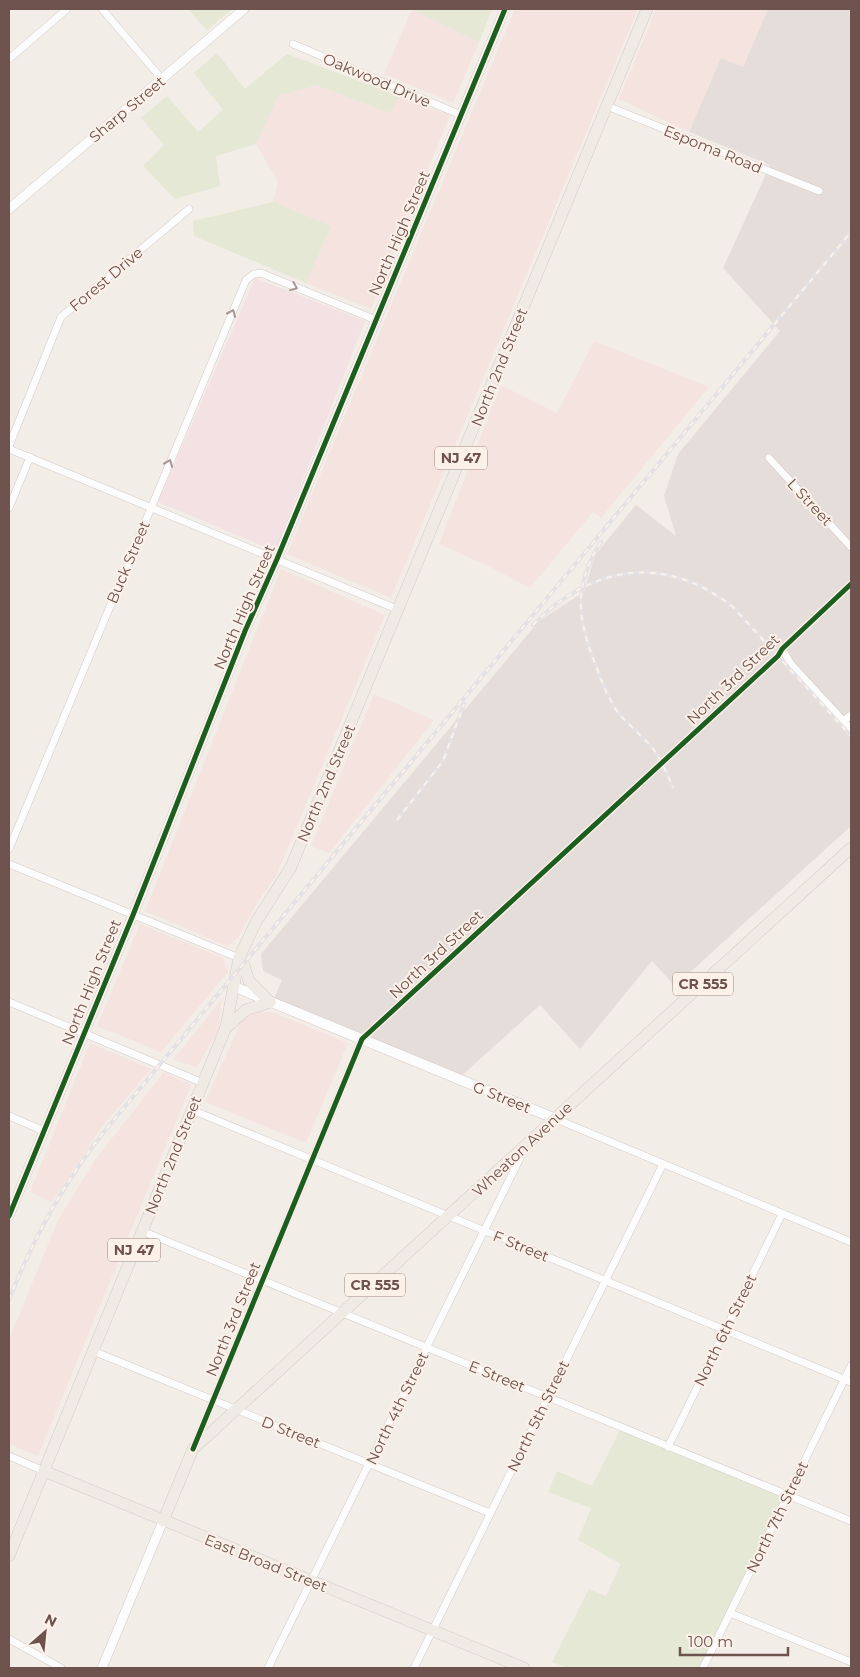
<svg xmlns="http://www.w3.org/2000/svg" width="860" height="1677" viewBox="0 0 860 1677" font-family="Montserrat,sans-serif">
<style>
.commercial{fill:#f5e3e0}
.industrial{fill:#e5ddd9}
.medical{fill:#f4e1e4}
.green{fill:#e4e8d4}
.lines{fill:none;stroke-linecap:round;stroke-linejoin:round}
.minor-casing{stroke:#d2cac7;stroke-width:8}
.tertiary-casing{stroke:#d2cac7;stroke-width:10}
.secondary-casing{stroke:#d2c8c4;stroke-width:11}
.primary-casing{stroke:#d3c9c6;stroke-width:12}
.minor{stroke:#fdfcfc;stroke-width:7}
.tertiary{stroke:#fdfcfc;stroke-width:9}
.secondary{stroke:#fdfcfc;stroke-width:10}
.primary{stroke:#f0eae5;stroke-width:11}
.rail-casing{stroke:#e3e1e3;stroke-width:4}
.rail{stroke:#fcf1e9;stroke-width:2;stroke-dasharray:5.5;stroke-linecap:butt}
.cycleway-casing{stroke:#fcf1e9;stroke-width:8}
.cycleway{stroke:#1b5e20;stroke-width:5}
.oneway{stroke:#a79693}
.labels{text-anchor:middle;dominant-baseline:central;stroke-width:4;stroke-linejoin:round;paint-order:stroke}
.shield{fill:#fcf1e9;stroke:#98827c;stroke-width:1}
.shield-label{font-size:14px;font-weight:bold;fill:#6d524d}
.street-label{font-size:15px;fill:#6d524d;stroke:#fcf1e9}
</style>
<rect width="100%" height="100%" fill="#f3ede8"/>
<g class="commercial">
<path d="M412 9 479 42 453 103 384 74Z"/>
<path d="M515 9H638L391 598 287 554Z"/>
<path d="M656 9H768L743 67 721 58 689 132 619 99Z"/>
<path d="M316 85 390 113 399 96 450 115 371 309 306 283 331 226 273 202 278 182 256 144 277 96Z"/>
<path d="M594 341 709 387 601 518 593 512 530 588 486 565 439 544 501 385 557 413Z"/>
<path d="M281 569 385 615 276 876 257 903 238 938 227 946 145 911Z"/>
<path d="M374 694 434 720 329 853 311 846Z"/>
<path d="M140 924 223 958 228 972 161 1052 97 1026Z"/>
<path d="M222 999 218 1031 197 1067 173 1060Z"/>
<path d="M260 1011 274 1013 348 1043 306 1143 205 1102 242 1020Z"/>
<path d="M90 1043 151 1069 101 1128 52 1202 30 1192Z"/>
<path d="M164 1072 191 1085 38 1456 9 1444V1340L58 1220 95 1160Z"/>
</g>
<path class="industrial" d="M768 9H851V826L675 986 652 961 580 1049 540 1005 458 1079 272 1003 282 980 263 971 261 954 539 621 584 592 595 555 636 505 676 536 664 496 678 454 780 331 723 268 770 165 689 132 721 58 743 67Z"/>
<path class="medical" d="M255 278 365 321 275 551 158 502Z"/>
<g class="green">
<path d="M188 9H232L207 30Z"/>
<path d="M411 9H492L479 42Z"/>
<path d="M217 53 245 89 287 54 399 96 390 113 316 85 278 96 256 144 216 156 220 186 175 199 143 166 164 145 141 118 167 96 198 132 223 110 194 73Z"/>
<path d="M273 202 331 226 306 283 194 236 193 221Z"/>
<path d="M620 1430 787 1497 703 1668H568L552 1662 589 1589 606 1596 621 1564 578 1540 591 1508 548 1492 557 1471 592 1486Z"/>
</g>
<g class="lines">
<defs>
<g id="minor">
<path d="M102 9 162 79"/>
<path d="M293 44 461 115"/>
<path d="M9 59 67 9"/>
<path d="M607 106 819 191"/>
<path d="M9 446 61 317 189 209"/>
<path d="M9 449 399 610"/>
<path d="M769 458 851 547"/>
<path d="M9 508 30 457"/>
<path d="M782 649 791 664 851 729"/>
<path d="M844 721 851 715"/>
<path d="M9 849 246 280 254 274 261 273 376 320"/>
<path d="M9 864 239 958"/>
<path d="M9 1002 203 1083"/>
<path d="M192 1110 851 1382"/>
<path d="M9 1116 44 1131"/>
<path d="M556 1119 851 1242"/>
<path d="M142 1231 851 1521"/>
<path d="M93 1351 490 1513"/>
<path d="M195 1444 362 1039 778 656 782 649 851 584"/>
<path d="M668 1447 782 1214"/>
<path d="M9 1456 44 1471"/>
<path d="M730 1613 851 1662"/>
<path d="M9 1639 61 1668"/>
<path d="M268 1668 525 1148"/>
<path d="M414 1668 663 1164"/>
<path d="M703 1668 851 1366"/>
</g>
<g id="tertiary">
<path d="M9 209 244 9"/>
<path d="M9 1216 133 915 245 631 277 559 505 9"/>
<path d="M102 1668 163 1521"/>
</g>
<path id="secondary" d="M235 987 556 1119"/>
<g id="primary">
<path d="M239 958 243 962 249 981 270 1002"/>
<path d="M227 1027 246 1010 270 1002"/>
<path d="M44 1471 524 1668"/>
<path d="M163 1521 193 1449 851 848"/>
<path d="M9 1556 226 1027 239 958 256 922 291 867 647 9"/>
</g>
</defs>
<use href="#minor" class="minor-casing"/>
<use href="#tertiary" class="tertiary-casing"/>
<use href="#secondary" class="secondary-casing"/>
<use href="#primary" class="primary-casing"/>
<use href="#minor" class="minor"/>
<use href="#tertiary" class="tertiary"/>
<use href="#secondary" class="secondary"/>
<use href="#primary" class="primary"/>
<defs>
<g id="rail">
<path d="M601 542C573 586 577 619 596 666 602 682 607 696 617 711 628 725 643 736 654 750 662 762 668 775 673 788"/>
<path d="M533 625C592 565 664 553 733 607L851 736"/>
<path d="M397 820 443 761 464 704"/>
<path d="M9 1300C33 1239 63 1184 103 1133L851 232"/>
</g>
</defs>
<use href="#rail" class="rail-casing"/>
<use href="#rail" class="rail"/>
<defs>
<g id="cycleway">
<path d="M9 1216 133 915 245 631 277 559 505 9"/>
<path d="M193 1449 362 1039 778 656 782 649 851 584"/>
</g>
</defs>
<use href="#cycleway" class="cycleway-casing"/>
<use href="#cycleway" class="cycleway"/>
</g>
<defs><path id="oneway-chevron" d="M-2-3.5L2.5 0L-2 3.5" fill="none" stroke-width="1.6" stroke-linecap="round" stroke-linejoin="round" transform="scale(1.25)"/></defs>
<g class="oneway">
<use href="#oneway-chevron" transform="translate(294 287) rotate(22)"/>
<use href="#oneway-chevron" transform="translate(232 313) rotate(-66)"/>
<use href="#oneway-chevron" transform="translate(169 463) rotate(-68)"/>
</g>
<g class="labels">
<g class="shield">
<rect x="435" y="446.5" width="52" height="23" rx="4"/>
<rect x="673" y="972.5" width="60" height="23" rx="4"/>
<rect x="108" y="1238.5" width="52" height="23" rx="4"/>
<rect x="345" y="1273.5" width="60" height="23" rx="4"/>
</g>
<g class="shield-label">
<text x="461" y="458">NJ 47</text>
<text x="703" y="984">CR 555</text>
<text x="134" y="1250">NJ 47</text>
<text x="375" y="1285">CR 555</text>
</g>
<g class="street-label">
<text transform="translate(377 80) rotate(23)">Oakwood Drive</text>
<text transform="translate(127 109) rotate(-40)">Sharp Street</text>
<text transform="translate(713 149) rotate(22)">Espoma Road</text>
<text transform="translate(399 233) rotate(-67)">North High Street</text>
<text transform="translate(106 279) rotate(-40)">Forest Drive</text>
<text transform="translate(499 367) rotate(-68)">North 2nd Street</text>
<text transform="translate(810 502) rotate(47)">L Street</text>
<text transform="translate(128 562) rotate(-67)">Buck Street</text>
<text transform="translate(244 607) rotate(-67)">North High Street</text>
<text transform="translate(733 679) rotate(-44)">North 3rd Street</text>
<text transform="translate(326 783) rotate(-67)">North 2nd Street</text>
<text transform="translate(436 954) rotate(-43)">North 3rd Street</text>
<text transform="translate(91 982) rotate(-68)">North High Street</text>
<text transform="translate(502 1097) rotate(22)">G Street</text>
<text transform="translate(522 1149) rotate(-43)">Wheaton Avenue</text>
<text transform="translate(173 1155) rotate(-68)">North 2nd Street</text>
<text transform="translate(521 1246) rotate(22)">F Street</text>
<text transform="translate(233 1319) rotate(-68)">North 3rd Street</text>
<text transform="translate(725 1330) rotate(-64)">North 6th Street</text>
<text transform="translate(497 1376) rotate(22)">E Street</text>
<text transform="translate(397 1408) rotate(-64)">North 4th Street</text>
<text transform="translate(538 1416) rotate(-64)">North 5th Street</text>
<text transform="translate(291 1432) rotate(22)">D Street</text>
<text transform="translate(777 1517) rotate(-64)">North 7th Street</text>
<text transform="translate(266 1563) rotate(22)">East Broad Street</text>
</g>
</g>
<rect width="860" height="1677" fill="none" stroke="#6d524d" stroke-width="20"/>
<g transform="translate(45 1632) rotate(27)" stroke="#fcf1e9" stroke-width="4" paint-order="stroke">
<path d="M0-4L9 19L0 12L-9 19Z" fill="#6d524d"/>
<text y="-8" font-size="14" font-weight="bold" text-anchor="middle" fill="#6d524d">N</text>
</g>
<path d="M680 1647v8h108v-8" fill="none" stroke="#6d524d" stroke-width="2.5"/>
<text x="688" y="1647" font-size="15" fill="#6d524d" stroke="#fcf1e9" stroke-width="4" paint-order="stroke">100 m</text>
</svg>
